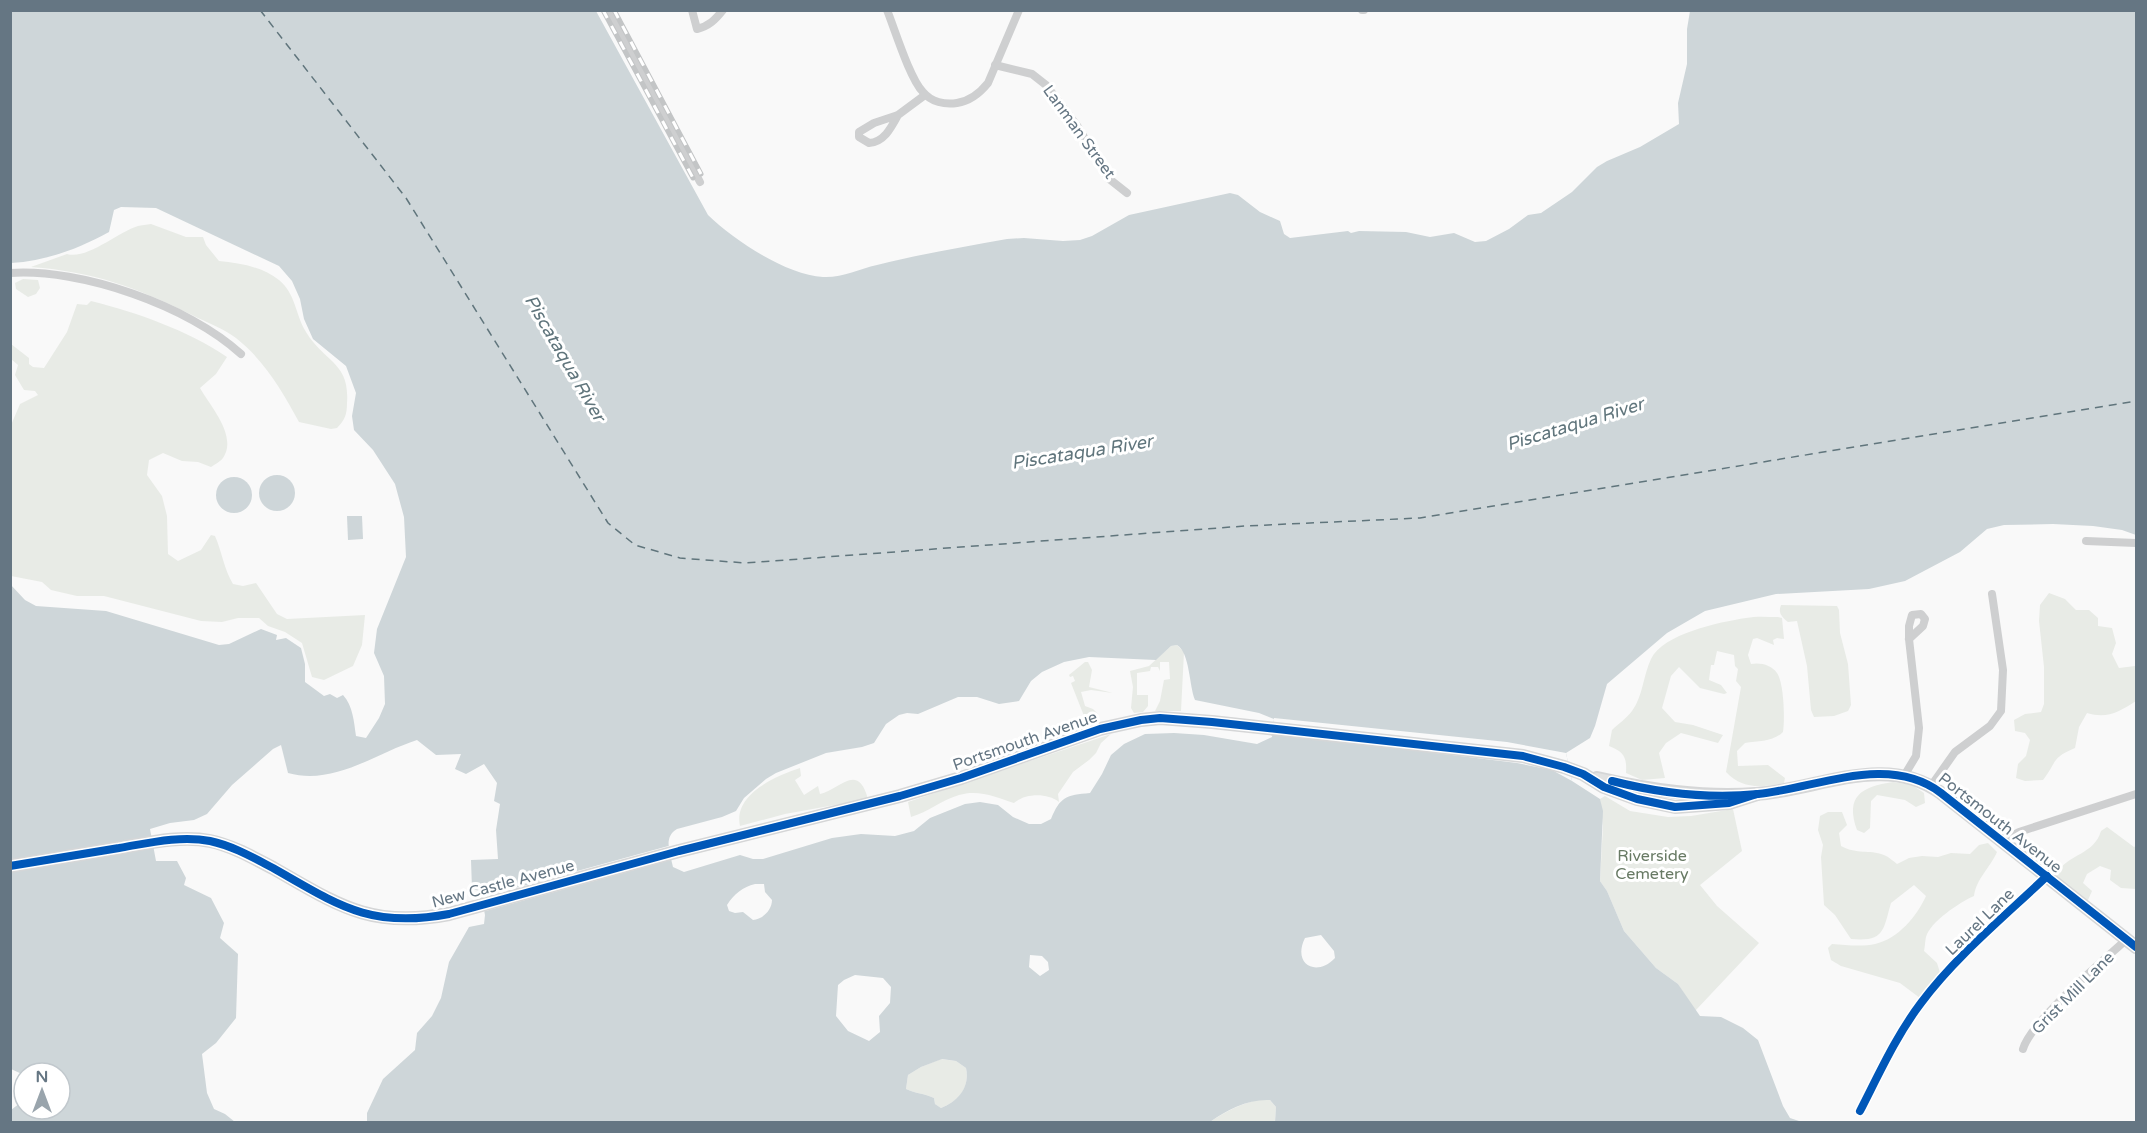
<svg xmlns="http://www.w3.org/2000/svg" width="2147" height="1133" viewBox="0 0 2147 1133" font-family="'Varela Round',sans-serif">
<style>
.green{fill:#e8ebe6}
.water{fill:#ced6d9;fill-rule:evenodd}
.pier{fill:#f9f9f9}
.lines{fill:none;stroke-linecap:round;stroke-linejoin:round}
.ferry{stroke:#60757c;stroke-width:1.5;stroke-dasharray:8 6;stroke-linecap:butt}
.secondary-casing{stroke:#d5d6d7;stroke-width:14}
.street{stroke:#cecfd0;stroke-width:8}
.secondary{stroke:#e1e2e2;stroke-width:10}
.rail-casing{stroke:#c3c5c6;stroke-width:5}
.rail{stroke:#fff;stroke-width:3;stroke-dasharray:9;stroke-linecap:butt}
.cycleway-casing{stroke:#fff;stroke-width:11}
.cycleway{stroke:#0057b8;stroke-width:8}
.labels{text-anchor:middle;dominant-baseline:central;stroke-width:6;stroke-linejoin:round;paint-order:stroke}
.street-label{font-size:16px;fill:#657683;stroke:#fff}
.park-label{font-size:16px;fill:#687a64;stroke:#fff}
.water-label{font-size:18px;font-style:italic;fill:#60757c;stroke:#fff}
</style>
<rect width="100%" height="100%" fill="#f9f9f9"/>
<g class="green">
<path d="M151 224 186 237H203L206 245 219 261C240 263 263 267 279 280 296 294 295 314 306 332 325 363 350 362 347 403 347 414 345 420 337 428L331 429 299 422C283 392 264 360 236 338 224 329 206 322 192 315 135 287 95 272 31 267L67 254C87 260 118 232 138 226 141 225 147 225 151 224Z"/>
<path d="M23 279 38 280 40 288 36 294 28 297 16 289 15 283Z"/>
<path d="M91 301C138 313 187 330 227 357L216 374 200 388C210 406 238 436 223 458 220 462 214 465 211 467L198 462 182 461 163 453 149 460 147 475 162 496 167 516 168 554 178 561 201 550 211 535 215 536C222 552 224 569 233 584L243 586 256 583 277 614 287 619 365 615 362 645 353 666 324 680 312 677 302 643 285 632 268 626 259 618H238L222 622 201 621 104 596H77L51 590 42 582 11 576V425L20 404 38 395 35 391 24 390 15 375 18 365 11 359V344L29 358V364L33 367 44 368 67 332 77 304 87 305Z"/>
<path d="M2049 593 2065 599 2076 610H2089L2098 618V626L2112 628 2116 643 2112 654 2119 668 2135 666 2136 663V701C2119 712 2107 719 2087 713L2079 727 2075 748C2051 758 2057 762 2043 780L2025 781 2016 778 2018 764 2026 756 2030 740 2025 733 2015 731 2014 720 2025 714 2041 712 2044 704V667L2039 621 2040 605Z"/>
<path d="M1781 605 1837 606 1839 610 1840 633 1848 664 1851 705 1848 711 1834 716 1814 717 1811 710 1807 666 1797 621 1788 622C1781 616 1778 613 1781 605Z"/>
<path d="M1778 617 1782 618 1784 639 1777 638 1773 640 1774 645 1757 638 1753 639 1748 655 1751 664C1760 662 1772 665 1777 673 1784 683 1785 719 1783 732 1773 742 1759 741 1745 743L1737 751 1738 766 1768 765 1785 778 1784 783C1762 787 1743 790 1726 772L1741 687 1736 681 1738 669 1735 666 1734 655 1717 651 1714 665H1711L1709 680 1721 685 1727 693 1724 694 1700 688 1679 667 1671 676 1662 708 1675 722 1693 725 1723 735 1718 743 1681 733 1666 743 1659 753 1665 778 1642 780 1626 773C1627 757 1624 752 1609 746L1612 730C1618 724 1627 718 1632 711 1643 696 1643 676 1651 659 1663 634 1719 622 1746 618 1756 616 1767 617 1778 617Z"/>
<path d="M1177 645 1184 652 1181 711H1155L1160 701 1164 680 1170 679 1169 662H1160V671L1158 667H1151L1150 671 1137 673V695H1148V706L1143 712 1134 713 1131 708 1133 687 1130 671 1149 666 1171 646Z"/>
<path d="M1085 662H1088L1092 670 1089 687 1113 693 1091 690 1081 692 1085 706 1093 709 1098 714 1097 720 1088 726 1071 683 1075 681 1073 676 1070 677 1069 675Z"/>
<path d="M1111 734 1101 743 1096 753 1089 760 1073 772 1058 794 1059 802C1047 793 1026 793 1014 803 997 797 978 789 959 795 942 800 928 812 911 817L908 802Z"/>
<path d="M800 768 801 776 795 780 804 795 818 786 820 794C839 790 858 761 868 799L785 814 740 826C733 794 776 776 800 768Z"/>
<path d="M1893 782 1912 785 1924 793 1925 803 1916 807 1905 800 1877 795 1871 801 1870 828 1864 833 1857 830C1845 796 1861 787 1893 782Z"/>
<path d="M1605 796 1630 811 1668 817 1691 816 1733 809 1742 851 1700 885 1717 906 1759 943 1695 1011 1678 984 1656 968 1624 931 1607 891 1600 881 1603 826 1600 799Z"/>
<path d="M1828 812H1842L1847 825 1839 833 1841 846C1858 855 1868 849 1884 855 1889 857 1893 861 1897 864L1909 858 1922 856 1938 857 1951 853 1970 854 1979 845 1988 843 1997 852C1990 868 1976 879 1974 896 1960 902 1930 922 1926 937 1925 941 1925 947 1924 951L1937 963 1941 976 1920 998 1900 983 1841 966 1831 960 1828 948 1832 944C1846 945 1862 947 1875 944 1898 939 1917 916 1926 896L1914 885 1891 903C1883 930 1885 942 1851 939L1835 915 1824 905 1821 857 1823 845 1818 830 1820 816Z"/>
<path d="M2107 827 2134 847 2136 846V889L2121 888 2110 880 2111 870 2100 866 2087 874 2083 883 2092 891 2088 900C2074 899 2062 886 2056 874 2069 853 2094 855 2101 831Z"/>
<path d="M941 1059 956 1061 966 1068C970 1088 959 1101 941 1108L935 1104 934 1098C924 1093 916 1094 906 1089L908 1075 921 1067Z"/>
<path d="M1260 1099 1270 1100 1276 1107 1275 1122H1210C1226 1111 1241 1104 1260 1099Z"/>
</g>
<g class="water">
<path d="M11 11H596L708 215C734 240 786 275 823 277 842 278 859 269 877 265 920 254 964 247 1007 239L1024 238 1063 241 1080 240 1092 236 1129 215 1230 193 1238 195 1260 212 1280 221 1284 234 1290 238 1348 231 1351 233 1359 231 1406 232 1430 237 1454 233 1475 242 1486 241 1509 229 1528 215 1541 213 1572 192 1597 167 1607 161 1640 147 1679 124 1678 103 1687 64V29L1690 11H2136V535L2122 530 2093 526 2053 524 2004 525 1987 529 1960 552 1905 581 1869 589 1776 594 1705 611 1667 633 1607 684 1595 726 1590 738 1566 753 1572 781 1600 799 1603 811 1600 881 1607 891 1624 931 1656 968 1678 984 1700 1016 1721 1017 1743 1028 1758 1040 1783 1106 1790 1118 1802 1122H1275L1276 1107 1270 1100C1248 1099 1228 1109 1210 1122H367V1113L383 1079 415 1050 417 1033 432 1016 441 998 449 962 469 927 484 924 485 915 480 891 472 889 471 860 498 859 496 830 500 804 494 801 497 783 484 764 466 774 455 769 461 754 436 755 417 740C376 753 334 786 288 773L281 745 273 749 232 785 207 814 194 820 170 823 150 829 156 861H177L186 878 184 885 211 898 224 923 220 938 238 954 236 1018 216 1043 202 1054 207 1093 214 1109 225 1114 235 1122H11V1110L24 1100V1109H60V1073H24V1075L11 1069 10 584 25 600 36 606 106 611 219 645 229 644 261 629 277 635 276 640 286 638 301 648 305 664V682L324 696 330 694 337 698 343 695C353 706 354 722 356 736L366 738 379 718 385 704 384 676 374 653 377 629 406 557 404 517 395 484 373 450 354 430 352 416 356 393 346 366 313 339 304 319 300 299 292 281 279 266 156 208 121 207 114 210 109 232C78 249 46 261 11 263ZM1177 645C1190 653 1189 685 1195 700L1259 713 1274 719 1272 737 1257 744 1204 735 1174 733 1145 734 1124 744 1111 755 1102 774 1090 793C1066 795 1060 797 1051 819L1041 824H1029L1013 817 998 805 980 802 965 804 930 818 914 831 895 836 861 834 832 838 763 859H753L740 855 684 872 673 867C670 853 663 837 677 829L722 817 736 811 744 798 766 779 776 773 826 753 862 747 874 743 886 724 899 715 907 713 918 714 958 697H977L999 704 1019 701 1031 681 1042 672 1064 662 1089 657 1156 660 1171 646ZM755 884H764L765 892 772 900C772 910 763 919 753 920L743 912 735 913 729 911 727 905C734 894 743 887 755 884ZM1321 935 1334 951 1335 958C1316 978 1292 964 1305 938ZM1030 955 1042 956 1048 962 1049 970 1040 976 1029 967ZM855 975 883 978 891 987 890 1003 879 1016 880 1032 869 1041 848 1031 836 1016 838 985 844 980ZM942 1059 956 1061 966 1068C970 1087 959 1101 941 1108L935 1104 934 1098C924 1093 916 1094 906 1089L908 1075 921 1067Z"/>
<circle cx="277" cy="493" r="18"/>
<circle cx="234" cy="495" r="18"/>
<path d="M347 516H362L363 539 348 540Z"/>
</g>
<g class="pier">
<path d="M1274 718 1507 742 1566 753 1572 781 1552 770 1517 763 1273 733Z"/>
<path d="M672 845 674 859 482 912 479 898Z"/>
</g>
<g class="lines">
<path class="ferry" d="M260 10 406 198 608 523 635 545 680 558 745 563 1245 526 1420 518 2136 401"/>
<defs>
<g id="secondary">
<path d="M1597 778C1650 790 1702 798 1756 794 1817 790 1886 752 1941 793L2136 947"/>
<path d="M10 866C47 860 83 854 119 848 148 843 181 835 210 841 233 846 252 857 273 868 338 905 370 929 449 914L679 851 900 796 961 778 1100 729 1141 720 1160 718 1212 722 1523 756 1564 767 1583 774 1604 787 1637 799 1675 807 1729 803 1757 794"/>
</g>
</defs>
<use href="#secondary" class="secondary-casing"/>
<g class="street">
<path d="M609 10 700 182"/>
<path d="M692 10 697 29C709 26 715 20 723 10"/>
<path d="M887 10C895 30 910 79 923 92 931 102 945 105 957 103 970 101 980 93 988 83L1019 10"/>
<path d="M1362 10H1364"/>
<path d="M995 65 1032 74 1046 85 1078 127 1108 178 1127 193"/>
<path d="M898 115C891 128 884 142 869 143L859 137V132L874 123 898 115 925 95"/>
<path d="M10 273C81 268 189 306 241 354"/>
<path d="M2086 541 2136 543"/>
<path d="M1904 776 1916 756 1919 728 1909 639V626L1912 615 1921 614 1925 619 1923 626 1909 639"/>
<path d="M1931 786 1955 752 1990 726 2001 711 2003 670 1992 594"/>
<path d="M2004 843 2010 837 2019 832 2136 794"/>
<path d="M2023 1049C2031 1021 2103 961 2127 939"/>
<path d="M1860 1111C1879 1074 1896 1036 1921 1003 1956 956 2004 917 2047 876"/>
</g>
<use href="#secondary" class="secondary"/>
<defs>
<g id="rail">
<path d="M603 10 693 178"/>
<path d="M614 10 701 174"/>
</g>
</defs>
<use href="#rail" class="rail-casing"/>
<use href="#rail" class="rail"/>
<defs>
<g id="cycleway">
<path d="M1612 781C1659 793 1710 799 1758 794 1818 788 1888 753 1941 793L2136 947"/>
<path d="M10 866C47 860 83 854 119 848 148 843 181 835 210 841 233 846 252 857 273 868 338 905 370 929 449 914L679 851 900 796 961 778 1100 729 1141 720 1160 718 1212 722 1523 756 1564 767 1583 774 1604 787 1637 799 1675 807 1729 803 1757 794"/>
<path d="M1860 1111C1879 1074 1896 1036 1921 1003 1956 956 2004 917 2047 876"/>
</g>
</defs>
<use href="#cycleway" class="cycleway-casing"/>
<use href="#cycleway" class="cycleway"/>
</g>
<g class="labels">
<g class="street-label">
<text transform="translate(1079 132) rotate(54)">Lanman Street</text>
<text transform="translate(1025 741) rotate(-19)">Portsmouth Avenue</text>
<text transform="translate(2000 823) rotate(38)">Portsmouth Avenue</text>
<text transform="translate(503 884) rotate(-15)">New Castle Avenue</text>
<text transform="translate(1980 922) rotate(-44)">Laurel Lane</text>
<text transform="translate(2073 993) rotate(-45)">Grist Mill Lane</text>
</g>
<g class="park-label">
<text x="1652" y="856">Riverside<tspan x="1652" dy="18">Cemetery</tspan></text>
</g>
<g class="water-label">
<text transform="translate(565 358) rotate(60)">Piscataqua River</text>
<text transform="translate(1575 424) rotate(-17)">Piscataqua River</text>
<text transform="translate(1082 452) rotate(-9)">Piscataqua River</text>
</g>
</g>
<rect width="2147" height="1133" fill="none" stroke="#657683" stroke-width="24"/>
<g transform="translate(42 1091)"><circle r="28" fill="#ffffff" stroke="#c1c8cd" stroke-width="1.5"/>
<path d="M0-4.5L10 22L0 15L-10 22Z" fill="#99a4ac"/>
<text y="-9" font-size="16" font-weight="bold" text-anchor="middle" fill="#657683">N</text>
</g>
</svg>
